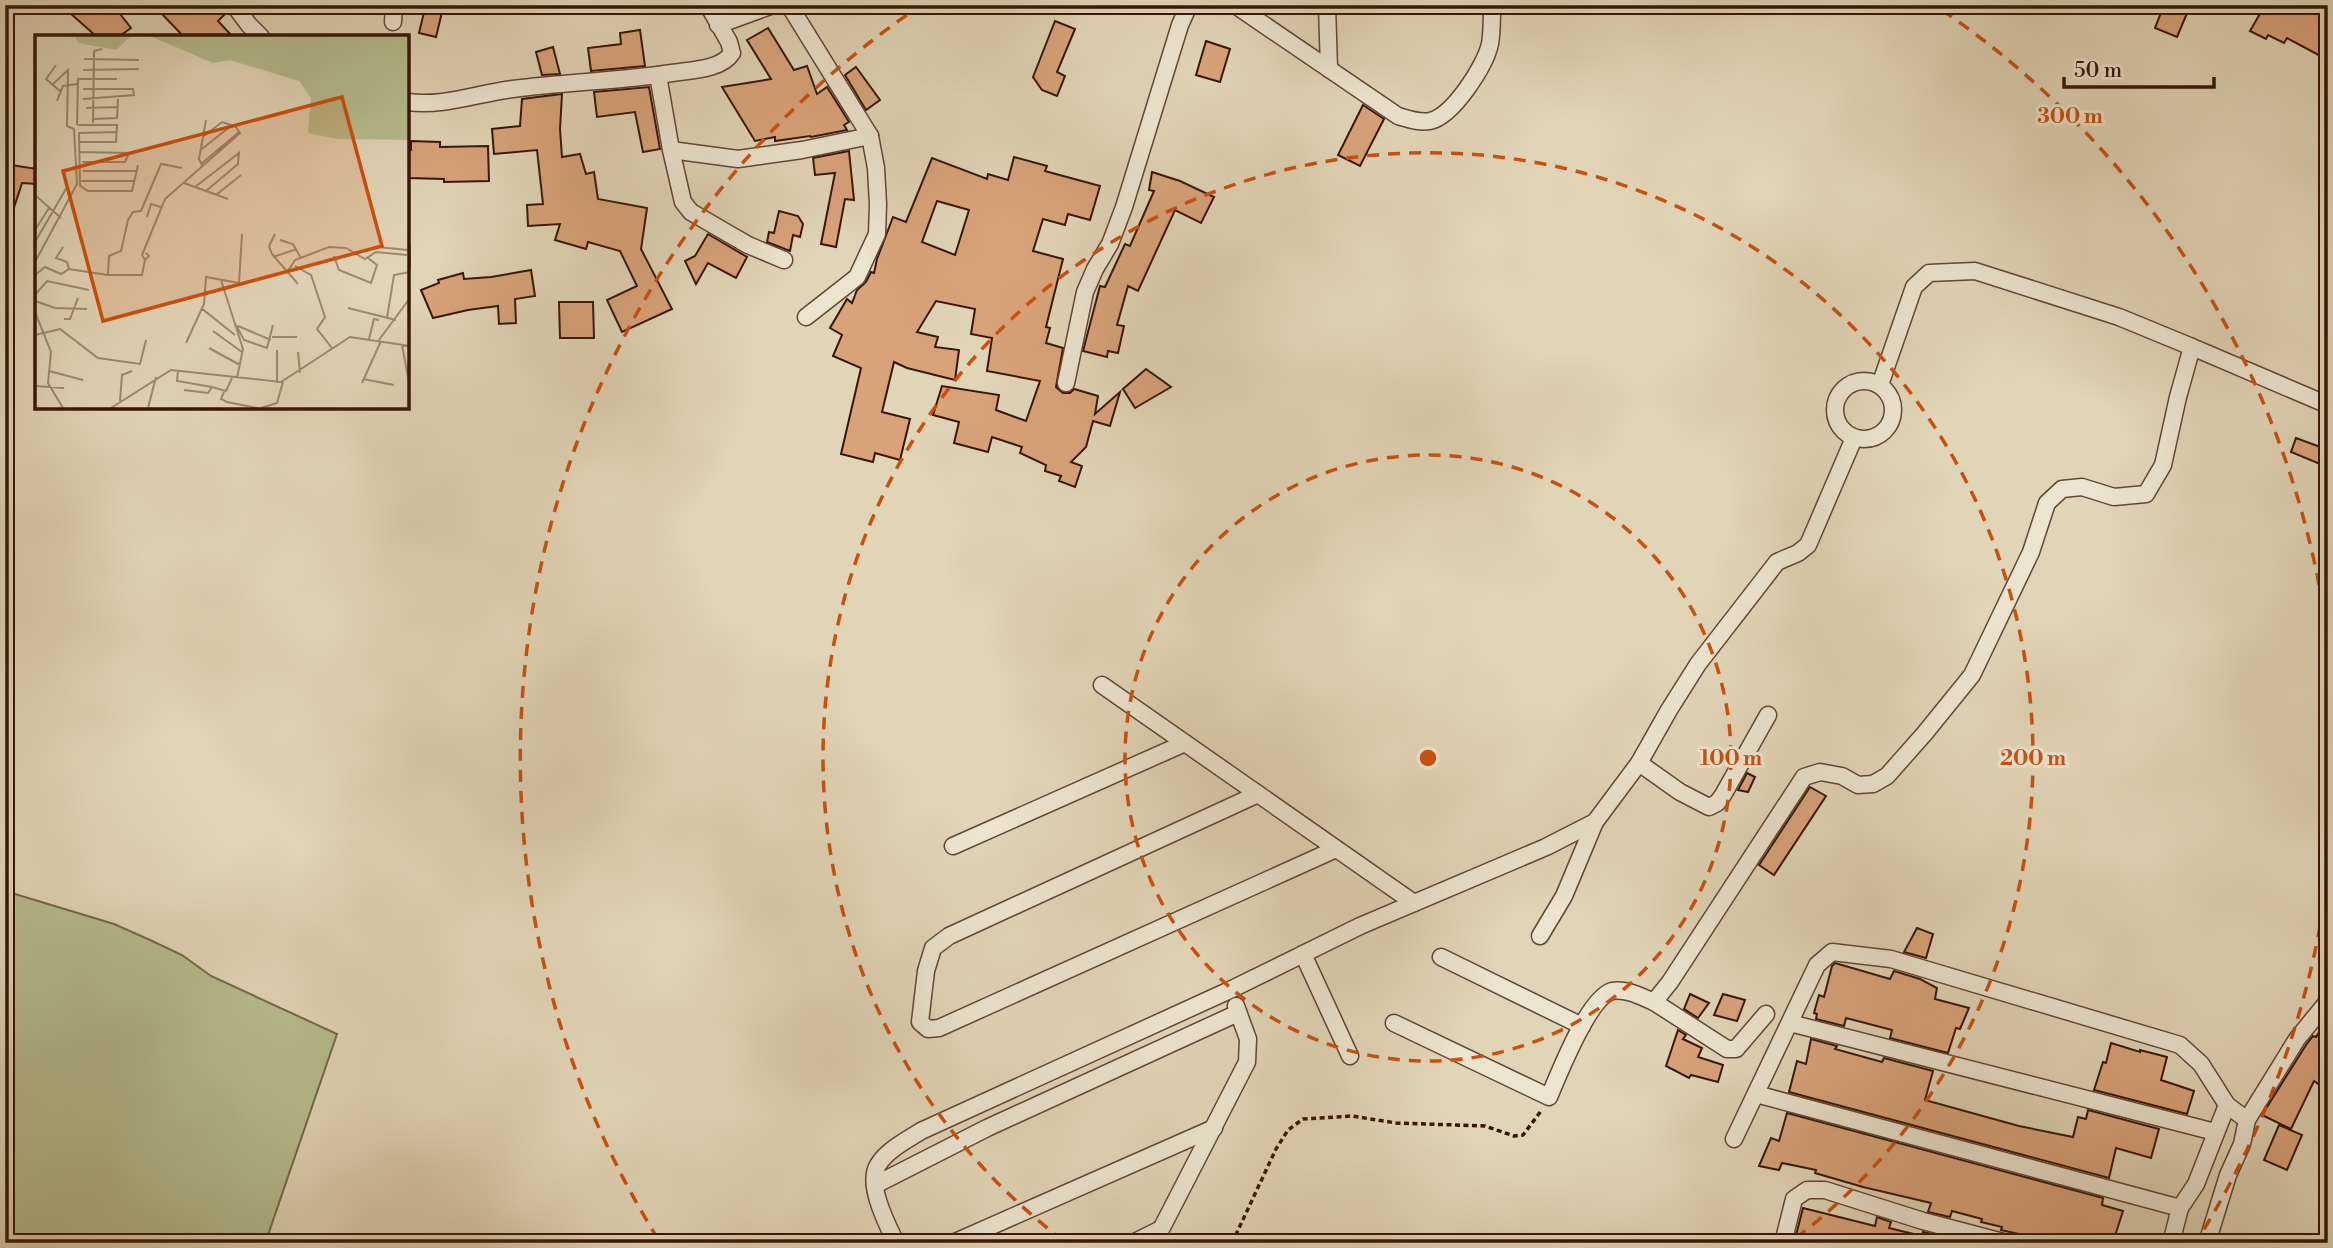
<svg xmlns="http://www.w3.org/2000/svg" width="2333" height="1248" viewBox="0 0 2333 1248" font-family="'Libre Bodoni',serif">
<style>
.green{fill:#b6bc8c;stroke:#76684a;stroke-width:2}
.building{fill:#d9a37a;stroke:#371509;stroke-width:2;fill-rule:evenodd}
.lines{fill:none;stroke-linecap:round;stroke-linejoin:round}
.street-casing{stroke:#624534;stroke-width:19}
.path{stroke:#371509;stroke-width:3.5;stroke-dasharray:5 3.5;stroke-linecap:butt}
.street{stroke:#ece4d0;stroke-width:16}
.ring{fill:none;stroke:#cd4f0c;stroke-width:3.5;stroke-dasharray:12 9}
.inset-road{fill:none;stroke:#9d8871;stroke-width:2}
.view{fill:#cd4f0c;fill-opacity:0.15;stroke:#cd4f0c;stroke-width:3.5}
.inset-edge{fill:none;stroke:#371509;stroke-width:3.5}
.centre{fill:#cd4f0c;stroke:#ece4d0;stroke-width:3.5}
.ring-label{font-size:21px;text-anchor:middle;font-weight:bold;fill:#cd4f0c;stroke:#ece4d0;stroke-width:6;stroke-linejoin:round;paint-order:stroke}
</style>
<rect width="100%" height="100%" fill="#e1d5b7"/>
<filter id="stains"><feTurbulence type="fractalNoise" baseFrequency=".00286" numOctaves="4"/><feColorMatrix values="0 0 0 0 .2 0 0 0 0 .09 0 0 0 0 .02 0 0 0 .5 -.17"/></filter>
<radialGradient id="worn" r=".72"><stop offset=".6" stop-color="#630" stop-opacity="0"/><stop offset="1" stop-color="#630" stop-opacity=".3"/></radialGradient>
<path class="green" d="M5 891 114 924 150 940 182 955 211 976 337 1034 269 1232 263 1243H5Z"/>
<g class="building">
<path d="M61 5H113L131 28 118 37H97Z"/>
<path d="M171 5H216L226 13 218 21 233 37H184L162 14Z"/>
<path d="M2164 5H2173L2188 11 2177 37 2155 28Z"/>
<path d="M2265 5H2291L2306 13 2311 5H2328V60L2287 38 2284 43 2268 35 2266 39 2250 31Z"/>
<path d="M425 8 442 12 436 37 419 33Z"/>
<path d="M1055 21 1075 29 1057 72 1065 76 1057 96 1042 90 1033 77Z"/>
<path d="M768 28 794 70 807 66 817 94 827 87 849 122 844 125 847 130 811 137 810 136 775 141V137L755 141 722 87 771 79 747 40Z"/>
<path d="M640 30 645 66 591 71 588 48 621 44 620 33Z"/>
<path d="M1206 41 1230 49 1220 82 1196 75Z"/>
<path d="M553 47 560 74 542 75 536 52Z"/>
<path d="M856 67 880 100 866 110 845 75Z"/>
<path d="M649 87 660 149 643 152 635 112 597 117 594 92Z"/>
<path d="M562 94 560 129 562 157 580 154 586 174 594 172 598 199 647 208 641 249 672 309 622 332 607 300 637 286 620 251 588 242 586 249 555 240 560 224 528 226 527 205 543 204 537 150 494 154 492 129 520 126 522 99Z"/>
<path d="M1363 105 1384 119 1360 166 1338 155Z"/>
<path d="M411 141 440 142V147L488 146 489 181 444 182V179L408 178V150H411Z"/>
<path d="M849 151 854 200 845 199 836 247 821 244 835 173 815 175 813 158Z"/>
<path d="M1014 157 1047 166 1045 171 1100 186 1090 220 1068 214 1065 225 1043 219 1033 251 1063 259 1046 327 1050 328 1046 343 1063 348 1056 387 1063 393H1070L1074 389 1098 396 1095 414 1120 392 1110 426 1093 421 1086 447 1071 462 1082 466 1075 487 1059 481 1061 476 1045 471 1046 465 1020 453 1022 447 992 437 988 452 954 443 959 422 933 415 942 386 999 395 996 410 1026 421 1040 381 987 371 992 338 971 334 975 309 936 301 917 332 938 337 935 347 959 350 955 380 907 368 894 362 882 412 910 419 900 460 875 453 873 462 841 454 861 368 833 356 842 335 830 328 847 299 852 303 857 290 866 282 871 272 874 273 877 259 893 217 906 222 932 158 987 179 988 174 1008 180ZM937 201 969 210 955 255 922 242Z"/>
<path d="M5 164 37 169V184L22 183 9 223H5Z"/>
<path d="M1152 172 1180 181 1214 197 1201 223 1175 210 1138 291 1128 286 1117 325 1124 326 1118 353 1108 351 1107 357 1083 351 1100 286 1105 287 1125 244 1130 246 1154 191 1149 190Z"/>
<path d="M779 211 798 216 803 224 800 237 793 235 790 251 767 242 769 232 774 233Z"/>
<path d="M708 234 747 257 736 278 708 263 696 284 685 261 695 256Z"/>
<path d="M531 270 535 296 515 299 516 323 499 324 498 306 468 310 433 318 421 290 439 283 438 280 463 273 464 279 491 277Z"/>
<path d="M559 302H593L594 338H560Z"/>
<path d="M1146 369 1171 387 1135 408 1123 389Z"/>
<path d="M2296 438 2326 449 2320 464 2291 452Z"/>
<path d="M1747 773 1755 777 1748 792 1738 790Z"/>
<path d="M1810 787 1826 796 1774 875 1759 865Z"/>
<path d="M1917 928 1933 934 1926 958 1904 952Z"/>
<path d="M1835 963 1890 979 1894 971 1920 979 1937 988 1935 999 1969 1008 1960 1029 1956 1028 1948 1053 1890 1038 1892 1030 1846 1018 1844 1026 1816 1019 1817 1014 1814 1013 1819 995 1824 997 1832 966Z"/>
<path d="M1690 994 1709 1003 1698 1018 1684 1009Z"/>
<path d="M1723 994 1745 1000 1737 1021 1714 1015Z"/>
<path d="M2328 1018V1076L2321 1086 2314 1081 2291 1129 2262 1115 2306 1045 2313 1036 2316 1037Z"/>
<path d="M1678 1030 1686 1035 1683 1039 1702 1048 1698 1057 1723 1065 1718 1082 1691 1075 1689 1078 1666 1066Z"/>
<path d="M1811 1039 1837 1046 1835 1049 1882 1062 1884 1058 1933 1071 1925 1100 2019 1126 2073 1137 2078 1117 2086 1119 2088 1110 2159 1129 2151 1158 2116 1148 2109 1178 1789 1092 1797 1061 1806 1064Z"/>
<path d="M2111 1043 2140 1052V1050L2167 1057 2161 1080 2194 1091 2187 1114 2094 1090 2103 1062 2106 1063Z"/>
<path d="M1787 1113 2103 1198 2102 1205 2123 1211 2113 1242 2100 1238 2099 1243H2064L2033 1234 2032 1237 2001 1230 2002 1227 1981 1222 1982 1219 1952 1211 1950 1217 1928 1212 1931 1203 1863 1187 1815 1173 1816 1170 1782 1163 1779 1170 1759 1166 1771 1138 1779 1141Z"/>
<path d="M2279 1125 2302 1135 2287 1170 2264 1160Z"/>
<path d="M1803 1208 1875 1226 1877 1217 1891 1222 1889 1228 1922 1236 1923 1232 1944 1237 1943 1243H1794Z"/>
</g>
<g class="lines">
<defs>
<g id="street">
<path d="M234 5 249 25 261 37"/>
<path d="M789 5 870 136 876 168 878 204 877 234 857 277 806 317"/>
<path d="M1235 5 1398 116C1409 119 1419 123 1430 121 1453 116 1485 66 1490 44 1492 32 1492 18 1492 5"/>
<path d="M1327 5 1329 69"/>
<path d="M393 22 394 5"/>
<path d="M718 25 773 5"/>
<path d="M658 75 671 150 683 202 691 212 748 245 784 260"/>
<path d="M408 102C444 107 478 93 513 89 566 82 620 81 672 73 690 70 721 70 732 53L729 42 708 5"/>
<path d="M671 150 738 159 802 150 870 136"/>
<circle cx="1864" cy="410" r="29"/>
<path d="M1066 383 1085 292 1095 269 1110 244 1124 207 1180 25 1189 5"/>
<path d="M1880 385 1914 287 1929 273 1975 271 2119 317 2192 347"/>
<path d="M1102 685 1414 903"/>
<path d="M1639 763 1680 792 1709 807 1717 803 1723 795 1768 715"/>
<path d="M1258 794 949 936 933 948 926 971 920 1022 928 1029 939 1028 1336 849"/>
<path d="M953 846 1185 743"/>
<path d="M1540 936 1564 896 1595 822"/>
<path d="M1303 954 1350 1056"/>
<path d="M1441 957 1582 1026"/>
<path d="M1654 1002 1727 1049H1736L1766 1014"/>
<path d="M1394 1023 1549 1097C1559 1074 1588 998 1612 991 1626 988 1642 997 1654 1002L1670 982 1804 777 1820 772 1842 776 1858 785 1873 784 1887 776 1925 733 1972 675 2031 552 2047 503 2062 489 2082 487 2114 497 2146 494 2163 465 2178 397 2192 347 2328 405"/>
<path d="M1790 1023 2215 1132"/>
<path d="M1756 1094 2180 1208"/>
<path d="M1734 1139 1817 965 1832 952 1891 959 2180 1045 2201 1064 2227 1105 2247 1120"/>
<path d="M875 1185 987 1128 1238 1013"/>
<path d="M896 1243C887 1224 866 1184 878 1165 887 1150 907 1140 921 1131L1230 990 1360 926 1546 847 1595 822 1639 763 1669 710 1698 664 1777 562 1798 553 1808 545 1854 438"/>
<path d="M953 1243 1214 1128"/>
<path d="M1133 1243 1159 1230"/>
<path d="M1154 1243 1247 1062 1248 1039 1236 1006"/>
<path d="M1783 1243 1794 1199 1807 1190H1825L1923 1221 2007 1243"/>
<path d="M2171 1243 2180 1208 2196 1184 2227 1105"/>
<path d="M2207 1243 2228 1175 2242 1144 2247 1120 2297 1039 2328 1001"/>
</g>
</defs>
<use href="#street" class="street-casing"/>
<path class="path" d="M1232 1243 1276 1149 1288 1130 1303 1119 1352 1116 1396 1123 1485 1126 1514 1136 1523 1135 1541 1111"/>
<use href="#street" class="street"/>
</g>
<g class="ring">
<circle cx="1428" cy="758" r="303"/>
<path d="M1064 1241A605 605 0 1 1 1792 1241"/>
<path d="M2327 884A908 908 0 0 1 2198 1239M658 1239A908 908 0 0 1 914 10M1942 10A908 908 0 0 1 2327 632"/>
</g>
<g transform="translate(35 35)">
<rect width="374" height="374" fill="#e1d5b7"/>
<path d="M40 1H96L81 15 43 8ZM115 1H374V105L303 104 273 98 276 63 264 46 195 25 178 28Z" fill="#b6bc8c"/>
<path class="inset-road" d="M49 24 104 25M21 30 11 44 25 56M48 35 104 34M48 54H98L99 60 48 64M22 66 28 51 42 49M51 73 83 72M58 84 82 83 83 64M58 88 59 16 67 14M42 90H82L81 107H44M42 90 43 44H82M167 114 197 90M45 117 94 118 90 127H47M166 129 204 97M167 130 164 124 171 85M48 136H102M46 146H99M149 148 193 164M44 150 53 156H97L103 130M45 150 44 98 82 97M160 152 204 118 203 129 171 156M0 160 26 183M181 160 206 140M112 182 116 169 126 172M0 195 14 173M240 199 234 211 237 219 263 249M245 205 258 209 266 223M0 207 32 152M375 210V234M28 212 21 223 32 227 34 234M342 212 373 215M111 218 114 221 110 225 107 220 130 164 205 98 200 91 187 87 169 101M299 221 304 235 336 248 342 230 333 223M238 222 262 214M0 227 42 149 39 94 32 91 33 35 18 49M260 231 276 240 290 282 282 294 297 313M253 236 260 225 294 212 311 213 330 224 341 217 372 220M0 240 10 232 26 239 34 234 73 240 74 221 86 216 93 185 98 177 106 176 126 129 147 133M73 240H107L110 225M186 245 208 314 202 343M0 260 12 246 54 255M0 266 20 273 52 274M166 273 200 300M313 273 361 285M0 277 16 317 13 348 28 373M352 283 359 240 375 237M29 284H35L43 263M201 290 209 305 232 313 238 290M203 291 236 305M178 296 207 317M0 300 25 294 63 323 105 329 111 305M237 302H262M334 304 339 284 344 285M344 305 375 263M151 308 169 269 171 242 204 248 207 199M367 310 375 352M174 313 205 330M242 315V348M263 317 265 338M143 335 142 346 177 352M14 336 48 345M328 344 359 350M327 348 346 306M0 351 29 353M149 355 173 358 177 352 191 356 197 343M189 357 186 364 192 367 222 373M85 366 87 340 97 336M76 373 136 335 246 347 315 302 375 311M113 373 121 342M226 373 242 368 248 347"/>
<path class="view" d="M307 62 347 211 68 286 28 136Z"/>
<rect width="374" height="374" class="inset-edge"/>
</g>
<circle cx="1428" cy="758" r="10" class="centre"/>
<g class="ring-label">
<text x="2070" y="123">300 m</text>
<text x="1731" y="765">100 m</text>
<text x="2033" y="765">200 m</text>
</g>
<rect width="2333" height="1248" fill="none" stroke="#e1d5b7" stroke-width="28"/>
<rect x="7" y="7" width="2319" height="1234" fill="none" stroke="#371509" stroke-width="3.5"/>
<rect x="14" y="14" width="2305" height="1220" fill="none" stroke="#371509" stroke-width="2"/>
<path d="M2064 77v10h150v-10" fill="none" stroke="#371509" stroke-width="3.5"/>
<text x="2074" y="77" font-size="21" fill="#371509" stroke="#ece4d0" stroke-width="5" paint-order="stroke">50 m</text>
<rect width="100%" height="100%" filter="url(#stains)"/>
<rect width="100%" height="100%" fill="url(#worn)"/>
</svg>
